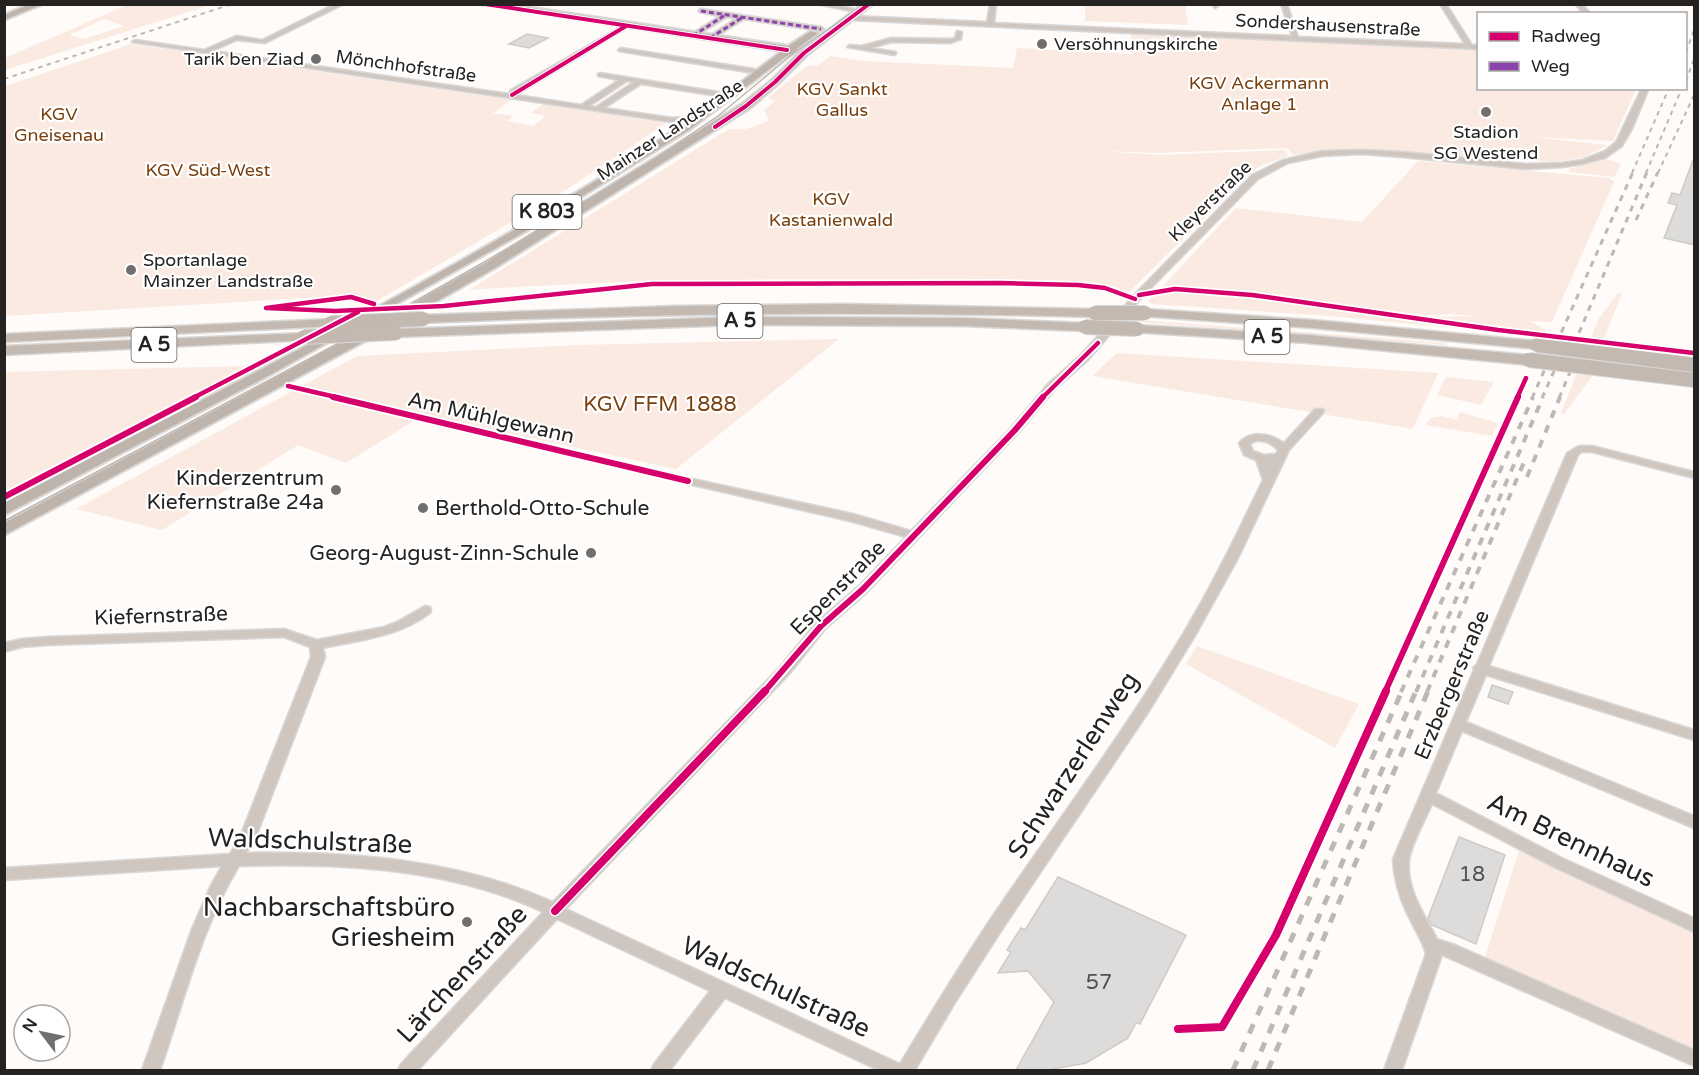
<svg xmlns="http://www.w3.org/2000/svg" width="1699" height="1075" viewBox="0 0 1699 1075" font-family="'Varela Round',sans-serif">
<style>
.green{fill:#faeae1;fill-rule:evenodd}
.building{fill:#dedcda;stroke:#cccbc9;stroke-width:1.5}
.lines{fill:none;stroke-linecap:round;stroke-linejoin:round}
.minor-casing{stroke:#dad8d7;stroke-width:3}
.major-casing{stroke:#dad8d7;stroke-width:4}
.highway-casing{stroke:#dad8d7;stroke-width:3}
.minor{fill:#cfc6c0;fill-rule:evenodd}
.major{fill:#bfb4ac;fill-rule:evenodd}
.highway{fill:#c3b9b1;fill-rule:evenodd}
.tram{stroke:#bdb8b4;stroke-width:1.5}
.rail-far3{stroke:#bdb8b4;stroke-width:2;stroke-dasharray:4.5 4.5;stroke-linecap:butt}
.rail-far2{stroke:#bdb8b4;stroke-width:3;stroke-dasharray:6 6;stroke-linecap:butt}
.rail-far1{stroke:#bdb8b4;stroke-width:4;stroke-dasharray:8 8;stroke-linecap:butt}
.rail{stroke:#bdb8b4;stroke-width:5;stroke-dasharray:10 10;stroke-linecap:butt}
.highway-bridge-casing{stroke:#dad8d7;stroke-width:16;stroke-linecap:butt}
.highway-bridge{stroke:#c3b9b1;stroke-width:14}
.quiet{stroke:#8e44ad;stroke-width:3;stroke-dasharray:5 3;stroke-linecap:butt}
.cycleway-far3-casing{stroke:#fff;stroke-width:6}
.cycleway-far2-casing{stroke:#fff;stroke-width:8}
.cycleway-far1-casing{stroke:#fff;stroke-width:10}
.cycleway-casing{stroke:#fff;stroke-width:11}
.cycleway-far3{stroke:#d6006c;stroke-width:4}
.cycleway-far2{stroke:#d6006c;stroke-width:4.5}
.cycleway-far1{stroke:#d6006c;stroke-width:6}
.cycleway{stroke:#d6006c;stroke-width:8}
.poi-dot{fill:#716f6d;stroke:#fff;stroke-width:2}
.labels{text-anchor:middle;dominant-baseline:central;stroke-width:4.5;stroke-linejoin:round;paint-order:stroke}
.far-street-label{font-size:18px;fill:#252322;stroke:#fff}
.far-poi-label{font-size:18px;fill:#252322;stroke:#fff;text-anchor:start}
.far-park-label{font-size:18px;fill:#7a3f0c;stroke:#fff}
.shield{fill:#fff;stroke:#666564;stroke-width:1.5}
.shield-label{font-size:20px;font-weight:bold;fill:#252322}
.park-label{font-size:21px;fill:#7a3f0c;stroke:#fff}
.street-label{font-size:21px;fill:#252322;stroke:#fff}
.poi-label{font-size:21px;fill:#252322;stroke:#fff;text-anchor:end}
.near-number-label{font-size:21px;fill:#535150}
.near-street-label{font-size:26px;fill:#252322;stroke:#fff}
.near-poi-label{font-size:26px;fill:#252322;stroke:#fff;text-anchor:end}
</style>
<rect width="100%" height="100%" fill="#fefbf9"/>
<g class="green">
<path d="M1185 4 1188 25 1085 21V5Z"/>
<path d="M127 5H210L5 70V58ZM104 19 124 26 84 39 69 35Z"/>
<path d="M1131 33 1478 48V88L1636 89 1613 141 1531 137 1608 145 1584 157 1556 162 1363 150 1293 155 1287 148 1158 153 1100 151 1158 155 1284 150 1288 156 1262 165 1249 174 1127 294 1093 285C886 279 677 275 469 290L729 129H746L769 121 764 110 775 101 767 98 808 65 817 66 830 56 863 61 1013 68 1017 48 1132 54Z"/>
<path d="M131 44 512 100 493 113 513 116 507 121 533 126 546 116 531 113 543 104 666 123 566 190 375 302 354 295 5 316V86Z"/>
<path d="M1607 159 1621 164 1614 177 1569 172V169Z"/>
<path d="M1418 161 1610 178 1614 182 1552 322 1529 321 1546 330 1545 333 1425 317 1476 316 1449 314 1412 316 1268 298 1517 334 1330 316 1152 304 1148 301 1154 294 1173 291 1217 294 1160 289 1236 208 1362 222Z"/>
<path d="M1618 293H1622L1594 363 1599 367 1564 414 1561 413 1598 320Z"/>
<path d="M1140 320 1446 343 1447 345 1137 322Z"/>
<path d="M839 339 676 469 423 415 346 463 298 445 162 530 76 509 357 356 579 345Z"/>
<path d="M290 349H300L29 493 15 495Z"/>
<path d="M1117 353 1438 373 1413 429 1092 376Z"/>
<path d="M249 366 5 494V372Z"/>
<path d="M1446 377 1494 382 1481 405 1437 395Z"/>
<path d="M1460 412 1498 423 1492 436 1426 425 1430 418 1442 416 1457 420Z"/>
<path d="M1197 646 1359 704 1335 748 1186 664Z"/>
<path d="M1519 851 1694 932V1052L1485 957Z"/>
</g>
<g class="building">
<path d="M527 34 548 38 529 48 509 44Z"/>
<path d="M1693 160H1695V245L1664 238 1677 205 1668 203 1672 193 1680 195Z"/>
<path d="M1492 685 1513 692 1508 704 1488 697Z"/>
<path d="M1459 837 1505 855 1476 944 1432 925 1428 918Z"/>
<path d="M1058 877 1186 935 1140 1024 1136 1023 1128 1038 1086 1063 1042 1071 1016 1070 1054 1002 1028 971 998 973 1011 952 1007 950 1021 928 1025 930Z"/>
</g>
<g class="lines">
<defs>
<g id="minor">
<path d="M335 4H344L265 43 237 40 212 51 509 94 511 90 626 24 629 26 628 27 516 95 581 105 619 80 598 76V74L600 73 731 94 735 96 731 98 641 84 604 108 672 118 700 116 704 118 700 120 672 122 132 42 135 40 204 50 236 36 262 40ZM627 81 634 82 596 107 589 106Z"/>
<path d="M817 4H835L854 9 851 11Z"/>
<path d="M990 4H996L994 23 1292 36 1281 4H1287L1298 37 1465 44 1440 4H1446L1472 45H1478V49L851 20 848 18 851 16 987 22Z"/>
<path d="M1212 4H1218V6L1215 8Z"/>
<path d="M1575 4H1582L1591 14H1584Z"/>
<path d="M701 9 821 27 824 29 821 31 744 19 712 39H708V37L737 18 727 17 694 37H690V35L720 16 699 12V10Z"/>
<path d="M957 31 962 32 961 39 950 43 891 42 871 48 896 52V54L894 55 847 47 850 45 861 46 891 38 950 39 955 38Z"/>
<path d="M621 48 760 70 763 72 760 74 619 51 618 50Z"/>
<path d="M1642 88H1649L1632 129 1622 146 1605 158 1582 164 1562 167 1526 169 1403 157 1361 154 1322 156 1288 163 1258 179 1142 297 1088 360 1056 388 1019 432 867 592 825 629 790 673 566 909 900 1064C930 1014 960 965 992 917 1056 823 1125 731 1183 634 1213 584 1238 532 1263 480L1256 460 1244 455 1239 443C1251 430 1270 433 1284 443L1315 409H1323L1324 411 1323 413 1289 450 1238 558 1196 634 1149 711 1003 928 956 1001 915 1070H878L725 998 670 1070H651L654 1064 710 991 557 919 418 1070H398L401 1064 543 912C450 868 340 863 239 866 201 928 184 1002 160 1070H142L192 929 211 885 222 866 4 880V868L230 854 240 837 311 657 310 647 284 637 47 645 22 647 4 652V643L22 639 47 637 284 629 317 640 384 627 397 622 425 606 430 607 431 610 430 613C398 637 360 640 323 648L325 657 255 839 246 853C349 851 458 859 553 902L780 667 816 623 859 586 906 537 850 521 684 483 682 481 684 479 688 478 853 514 911 531 1011 428 1048 384 1080 356 1136 293 1252 175 1283 160 1322 151 1361 150 1403 152 1526 164 1562 163 1582 160 1605 151 1616 142ZM1256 441C1265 440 1272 444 1278 450L1276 454 1264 455 1253 451 1250 444Z"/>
<path d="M1579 446H1592L1694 472V478L1592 452H1581L1578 455 1489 666 1694 730V740L1486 675 1466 722 1694 816V828L1462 731 1436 793 1564 859 1694 918V932L1554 867 1432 804C1426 818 1410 847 1409 861 1406 889 1425 915 1437 939L1455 945 1694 1050V1066L1442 955 1402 1070H1384L1426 954C1423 942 1417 934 1412 923 1401 903 1394 882 1393 859L1474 670 1473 668 1477 664 1567 453Z"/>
</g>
<g id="major">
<path d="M30 4H43L4 20V15Z"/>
<path d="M481 4H506L788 46 811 31 818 33 797 49 796 52 784 58 689 130 523 233 268 376 4 515V503C233 383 468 268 684 124 718 102 749 75 782 51Z"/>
<path d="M863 4H873L807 55 778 84 750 108 495 268 399 323 4 535V523L389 317 487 262 742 104 772 80 801 51Z"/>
</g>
<g id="highway">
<path d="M843 304 1095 309 1102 313 1095 317C871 311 647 313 423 323L416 319 423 315 675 306Z"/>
<path d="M1145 309 1313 320 1537 341 1544 345 1537 349 1313 328 1140 316 1138 313 1140 310Z"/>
<path d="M736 317 963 318 1085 323 1092 327 1085 331 963 326 736 325 396 337 389 333 396 329Z"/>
<path d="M331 319 338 323 336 326 4 342V334Z"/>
<path d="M1137 325 1307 335 1529 355 1537 360 1529 365 1307 343 1132 332 1130 329Z"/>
<path d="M304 333 309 334 311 337 309 340 4 355V346Z"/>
</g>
</defs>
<use href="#minor" class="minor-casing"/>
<use href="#major" class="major-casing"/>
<use href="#highway" class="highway-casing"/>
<use href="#minor" class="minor"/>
<use href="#major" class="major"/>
<use href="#highway" class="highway"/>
<path class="tram" d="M4 521 377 323 507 249 653 160 718 116 794 53 864 4"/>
<g class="rail-far3">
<path d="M1686 52 1694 30"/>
<path d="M4 79 232 4"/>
<path d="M1686 81 1694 59"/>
<path d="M1632 173 1669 88"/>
<path d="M1646 173 1682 88"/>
<path d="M1658 173 1694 95"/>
</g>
<g class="rail-far2">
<path d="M1636 220 1658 172"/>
<path d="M1565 366 1647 172"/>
<path d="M1532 398 1633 172"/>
<path d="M1542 398 1562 353"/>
<path d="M1559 398 1576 358"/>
</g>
<g class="rail-far1">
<path d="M1527 477 1560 397"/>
<path d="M1401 692 1533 397"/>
<path d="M1416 692 1543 397"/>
<path d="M1427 692 1524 462"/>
</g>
<g class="rail">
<path d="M1233 1070 1402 691"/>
<path d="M1253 1070 1416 691"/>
<path d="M1268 1070 1428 691"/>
</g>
<defs>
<g id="highway-bridge">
<path d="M1095 313H1145"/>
<path d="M331 323 423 319"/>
<path d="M1085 327 1137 329"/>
<path d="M304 337 396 333"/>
<path d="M1537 345 1694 365"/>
<path d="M1529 360 1694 380"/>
</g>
</defs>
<use href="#highway-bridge" class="highway-bridge-casing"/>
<use href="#highway-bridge" class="highway-bridge"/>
<g class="quiet">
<path d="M701 11 821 29"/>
<path d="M693 36 725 15"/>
<path d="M710 38 743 17"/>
</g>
<defs>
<g id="cycleway-far3">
<path d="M485 4 787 50"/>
<path d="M512 95 626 26"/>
<path d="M715 127 746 106 775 82 804 53 869 4"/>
</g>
<g id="cycleway-far2">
<path d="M1139 295 1175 289 1252 295 1498 330 1694 353"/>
<path d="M374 304 351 297 266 308 335 311 444 306 652 284 1001 283 1078 285 1105 288 1135 299"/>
<path d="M288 386 340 398"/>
<path d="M193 398 358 312"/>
<path d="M1042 398 1098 343"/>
<path d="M1517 398 1526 378"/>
</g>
<g id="cycleway-far1">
<path d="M333 397 688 481"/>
<path d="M4 497 196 397"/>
<path d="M764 692 821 626 863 589 1015 430 1043 397"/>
<path d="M1385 692 1518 397"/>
</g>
<g id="cycleway">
<path d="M555 911 765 691"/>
<path d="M1178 1029 1222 1027 1276 935 1386 691"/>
</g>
</defs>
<use href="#cycleway-far3" class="cycleway-far3-casing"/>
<use href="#cycleway-far2" class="cycleway-far2-casing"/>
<use href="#cycleway-far1" class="cycleway-far1-casing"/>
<use href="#cycleway" class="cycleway-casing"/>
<use href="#cycleway-far3" class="cycleway-far3"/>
<use href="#cycleway-far2" class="cycleway-far2"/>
<use href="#cycleway-far1" class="cycleway-far1"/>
<use href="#cycleway" class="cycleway"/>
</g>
<g class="poi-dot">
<circle cx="1042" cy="44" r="6"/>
<circle cx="316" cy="59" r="6"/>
<circle cx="1486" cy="112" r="6"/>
<circle cx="131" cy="270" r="6"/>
<circle cx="336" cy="490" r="6"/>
<circle cx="423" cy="508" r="6"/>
<circle cx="591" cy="553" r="6"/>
<circle cx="467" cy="922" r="6"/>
</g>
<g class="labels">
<g class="far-street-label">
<text transform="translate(1328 25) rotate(3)">Sondershausenstraße</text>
<text transform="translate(406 66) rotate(8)">Mönchhofstraße</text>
<text transform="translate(670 130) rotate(-33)">Mainzer Landstraße</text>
<text transform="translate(1210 201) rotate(-44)">Kleyerstraße</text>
</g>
<g class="far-poi-label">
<text x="1054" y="44">Versöhnungskirche</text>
<text x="304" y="59" text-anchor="end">Tarik ben Ziad</text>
<text x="1486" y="132" text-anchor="middle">Stadion<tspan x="1486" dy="21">SG Westend</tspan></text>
<text x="143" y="260">Sportanlage<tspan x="143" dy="21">Mainzer Landstraße</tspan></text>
</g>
<g class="far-park-label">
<text x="1259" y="83">KGV Ackermann<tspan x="1259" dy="21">Anlage 1</tspan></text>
<text x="842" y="89">KGV Sankt<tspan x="842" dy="21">Gallus</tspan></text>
<text x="59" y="114">KGV<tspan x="59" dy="21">Gneisenau</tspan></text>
<text x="208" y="170">KGV Süd-West</text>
<text x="831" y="199">KGV<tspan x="831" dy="21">Kastanienwald</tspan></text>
</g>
<g class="shield">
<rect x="512.5" y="195" width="69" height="34" rx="4.5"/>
<rect x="717.5" y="304" width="45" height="34" rx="4.5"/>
<rect x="1244.5" y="320" width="45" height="34" rx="4.5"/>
<rect x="131.5" y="328" width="45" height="34" rx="4.5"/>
</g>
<g class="shield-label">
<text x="547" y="212">K 803</text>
<text x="740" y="321">A 5</text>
<text x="1267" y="337">A 5</text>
<text x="154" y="345">A 5</text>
</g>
<g class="park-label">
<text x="660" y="404">KGV FFM 1888</text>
</g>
<g class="street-label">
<text transform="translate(491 418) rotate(13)">Am Mühlgewann</text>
<text transform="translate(838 588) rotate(-45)">Espenstraße</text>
<text transform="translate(161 616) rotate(-2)">Kiefernstraße</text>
<text transform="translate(1452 685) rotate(-67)">Erzbergerstraße</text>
</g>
<g class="poi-label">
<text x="324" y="478">Kinderzentrum<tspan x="324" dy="24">Kiefernstraße 24a</tspan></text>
<text x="435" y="508" text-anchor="start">Berthold-Otto-Schule</text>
<text x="579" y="553">Georg-August-Zinn-Schule</text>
</g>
<g class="near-number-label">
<text x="1472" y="874">18</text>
<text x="1099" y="982">57</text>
</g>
<g class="near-street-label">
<text transform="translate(1073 765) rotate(-57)">Schwarzerlenweg</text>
<text transform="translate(1571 840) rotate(26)">Am Brennhaus</text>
<text transform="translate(310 841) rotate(2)">Waldschulstraße</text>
<text transform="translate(462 974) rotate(-47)">Lärchenstraße</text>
<text transform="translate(776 987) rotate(25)">Waldschulstraße</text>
</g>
<g class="near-poi-label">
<text x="455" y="907">Nachbarschaftsbüro<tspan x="455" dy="30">Griesheim</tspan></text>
</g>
</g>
<rect width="1699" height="1075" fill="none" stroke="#252322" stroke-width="12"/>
<rect x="1477" y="12" width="210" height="78" fill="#ffffff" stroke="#a8a7a7" stroke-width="1.5"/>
<rect x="1489" y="32" width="30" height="9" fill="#d6006c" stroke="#a8a7a7" stroke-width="1.5"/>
<text x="1531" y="42" font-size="18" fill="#252322">Radweg</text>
<rect x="1489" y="62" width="30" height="9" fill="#8e44ad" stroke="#a8a7a7" stroke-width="1.5"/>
<text x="1531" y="72" font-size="18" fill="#252322">Weg</text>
<g transform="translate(42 1033) rotate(302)"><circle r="28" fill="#ffffff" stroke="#a8a7a7" stroke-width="1.5"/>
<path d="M0-4.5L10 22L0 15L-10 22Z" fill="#716f6d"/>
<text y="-9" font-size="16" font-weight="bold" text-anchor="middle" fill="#252322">N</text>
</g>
</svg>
